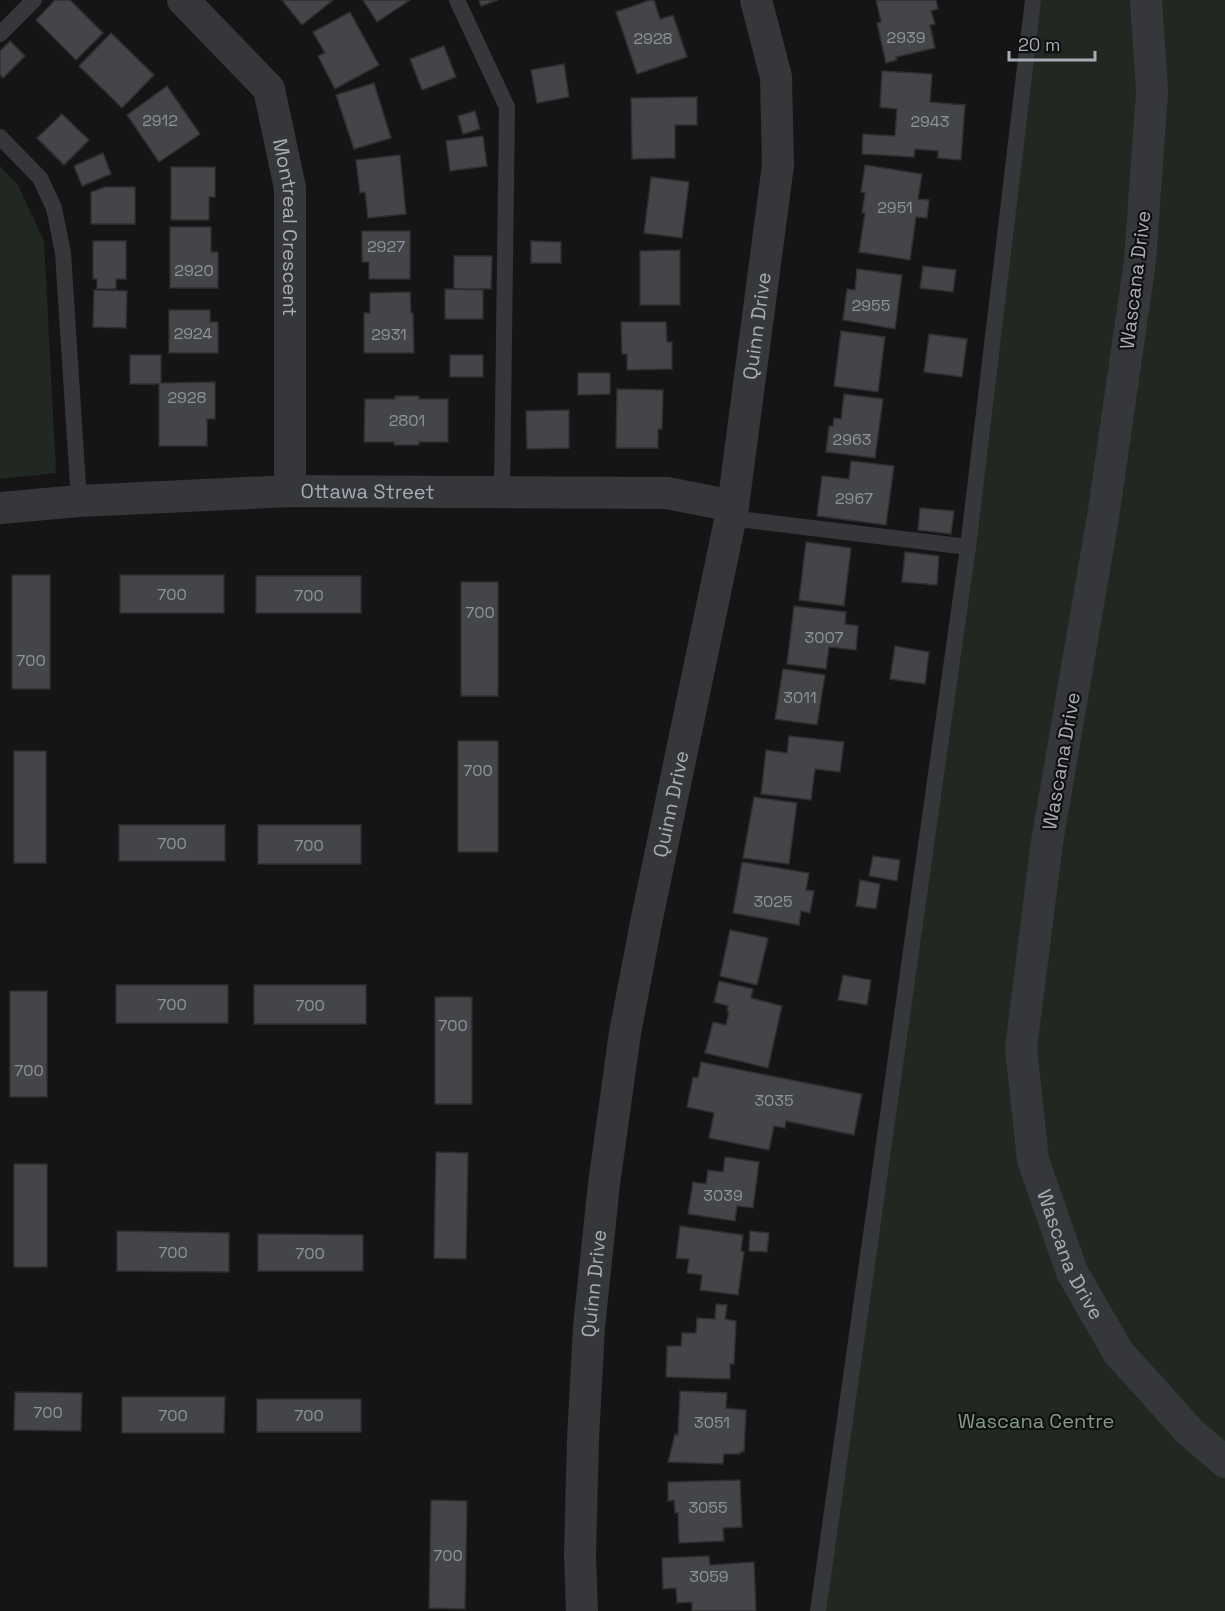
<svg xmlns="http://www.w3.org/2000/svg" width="1225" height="1611" viewBox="0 0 1225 1611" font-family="'Space Grotesk',sans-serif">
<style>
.green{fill:#212822}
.building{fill:#444549;stroke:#2f2f32;stroke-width:1.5}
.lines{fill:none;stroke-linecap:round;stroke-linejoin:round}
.lane{stroke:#36373b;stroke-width:16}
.street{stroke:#36373b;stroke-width:32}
.labels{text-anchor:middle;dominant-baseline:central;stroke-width:4.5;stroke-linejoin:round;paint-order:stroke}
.number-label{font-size:16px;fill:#8f929a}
.street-label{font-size:20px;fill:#a8acb5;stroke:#101011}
.park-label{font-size:20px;fill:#829d83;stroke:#101011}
</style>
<rect width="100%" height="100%" fill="#151516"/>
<g class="green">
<path d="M1033 0H1225V1611H818Z"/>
<path d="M0 166 18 185 44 241 56 473 0 479Z"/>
</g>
<g class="building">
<path d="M55 0H70L103 33 76 60 36 20Z"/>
<path d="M282 0H333L302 25Z"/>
<path d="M363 0H410L377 22Z"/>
<path d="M479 0H498L481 6Z"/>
<path d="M650 0H654L660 19 673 15 687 57 637 74 616 12Z"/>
<path d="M876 0H936L938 9 931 11 935 24 930 25 935 48 896 57 897 60 886 63 877 23 881 22Z"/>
<path d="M350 12 379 65 335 89 318 56 325 53 313 32Z"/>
<path d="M111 33 154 75 122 108 79 66Z"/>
<path d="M10 41 25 56 3 78 0 75V51Z"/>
<path d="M444 46 456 77 422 90 410 59Z"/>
<path d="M564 64 569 97 537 103 531 70Z"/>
<path d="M882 71 932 74 930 102 965 105 961 160 938 158V151L915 149 914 157 862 154 863 134 895 136 897 109 880 107Z"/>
<path d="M374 83 391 138 354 149 336 95Z"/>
<path d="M167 86 200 134 159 162 127 115Z"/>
<path d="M697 97V125H675V158L632 159 631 98Z"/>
<path d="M475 111 480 129 463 134 458 116Z"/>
<path d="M62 114 89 140 64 165 37 138Z"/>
<path d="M483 136 487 166 450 171 446 141Z"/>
<path d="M103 153 111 174 82 186 74 166Z"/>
<path d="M400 155 406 214 368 218 365 192 360 193 356 160Z"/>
<path d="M865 165 922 174 918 199 929 200 927 218 916 217 910 260 859 252 865 213H862L865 193 861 192Z"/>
<path d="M171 167H215V197H209V220H171Z"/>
<path d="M651 177 689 182 682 238 644 233Z"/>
<path d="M105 187H135V224H91V192Z"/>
<path d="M170 227H211V252H218V288H170Z"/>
<path d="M362 231H410V279H369V262H362Z"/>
<path d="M93 241H126V279H116V289H97V279H93Z"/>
<path d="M531 241 561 242V263H531Z"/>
<path d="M680 250V305H640V251Z"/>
<path d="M454 256H492L491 289H454Z"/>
<path d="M923 266 956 270 953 292 920 288Z"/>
<path d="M857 269 902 275 895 329 843 320 847 289 855 290Z"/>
<path d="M445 289 483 290V319H445Z"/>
<path d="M94 290 127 291 126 328 93 327Z"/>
<path d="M410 292 411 313H413L414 353H364V313H370V293Z"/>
<path d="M169 310H210V322H218V353H169Z"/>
<path d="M621 322H666L667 342H672V369L627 370V354H622Z"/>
<path d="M841 331 885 337 878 392 834 386Z"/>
<path d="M929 334 967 339 962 377 924 372Z"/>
<path d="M130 355H161V383L215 382V419H207V446H159V384H130Z"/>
<rect x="450" y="355" width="33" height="22"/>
<path d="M578 373H610V394L578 395Z"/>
<path d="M617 389 663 390 662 429H658V448H616Z"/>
<path d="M844 394 883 399 875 458 826 452 829 426H833L834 418 841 419Z"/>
<path d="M395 396H419V399H448V442H419V445H394V442H364L365 399H395Z"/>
<path d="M569 410V448L527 449 526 411Z"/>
<path d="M851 461 894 466 886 525 817 516 822 476 849 479Z"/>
<path d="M920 508 954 511 951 534 918 530Z"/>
<path d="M806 542 851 548 844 606 799 600Z"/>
<path d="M905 552 939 556 937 585 902 582Z"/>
<rect x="12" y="575" width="38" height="114"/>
<rect x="120" y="575" width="104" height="38"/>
<rect x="256" y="576" width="105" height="37"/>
<rect x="461" y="582" width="37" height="114"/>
<path d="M794 606 846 612 845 624 858 626 856 650 829 647 826 669 787 664Z"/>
<path d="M895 646 929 652 925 684 890 679Z"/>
<path d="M783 669 825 675 817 725 775 719Z"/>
<path d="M789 736 844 742 840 772 815 769 811 800 761 794 766 750 787 753Z"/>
<rect x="458" y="741" width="40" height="111"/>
<rect x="14" y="751" width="32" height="112"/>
<path d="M754 797 797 803 789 864 743 858Z"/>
<rect x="119" y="825" width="106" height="36"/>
<rect x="258" y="825" width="103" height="39"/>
<path d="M873 856 900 860 897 881 869 876Z"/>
<path d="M742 862 809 873 806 890 814 891 810 913 801 911 799 925 733 913Z"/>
<path d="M860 880 880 884 876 909 856 906Z"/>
<path d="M730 930 768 938 757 985 720 976Z"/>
<path d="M843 975 871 980 867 1005 838 1000Z"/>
<path d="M719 981 753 989 751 998 782 1006 768 1068 705 1053 713 1022 726 1025 729 1012H727L728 1006 714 1002Z"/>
<rect x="116" y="985" width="112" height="38"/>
<rect x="254" y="985" width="112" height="39"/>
<rect x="10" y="991" width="37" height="106"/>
<rect x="435" y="997" width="37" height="107"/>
<path d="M701 1062 862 1094 854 1135 786 1121 785 1128 774 1126 769 1150 709 1138 714 1113 687 1107 693 1077 698 1078Z"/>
<path d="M436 1152 468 1153 466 1259 434 1258Z"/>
<path d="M725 1157 759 1162 753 1208 737 1206 735 1221 688 1214 693 1182 706 1184 708 1170 723 1172Z"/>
<rect x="14" y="1164" width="33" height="103"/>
<path d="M680 1226 743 1235 741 1251 744 1252 738 1295 700 1290 702 1275 687 1273 689 1259 676 1258Z"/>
<path d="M117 1231 229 1233V1272L117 1271Z"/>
<path d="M750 1231 769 1233 767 1252 749 1251Z"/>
<path d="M258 1234 363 1235V1271H258Z"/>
<path d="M716 1304 727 1305 725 1319 736 1321 734 1364H730V1379L666 1377 667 1346H681L682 1333H696L697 1318 715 1319Z"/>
<path d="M680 1391 727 1393 726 1408 746 1410 744 1452H740V1454H724L723 1464 668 1462 675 1434 678 1435Z"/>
<path d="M15 1392 82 1393 81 1431 14 1430Z"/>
<path d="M122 1397H225L224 1433H122Z"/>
<rect x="257" y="1399" width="104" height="33"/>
<path d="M740 1480 742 1527 723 1528 724 1541 679 1543 678 1513H675L674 1500 668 1501V1482Z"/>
<path d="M431 1500 467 1501 465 1609 429 1608Z"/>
<path d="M709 1556 710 1565 754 1562 756 1611H692V1602L677 1603 676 1588 663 1589 662 1558Z"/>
</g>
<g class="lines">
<g class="lane">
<path d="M457 0 507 107 502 492"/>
<path d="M0 34 34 0"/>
<path d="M0 137 40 178 54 208 63 253 79 501"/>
<path d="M730 518 968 547"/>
<path d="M818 1611 968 547 1033 0"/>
</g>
<g class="street">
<path id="s1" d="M183 0 269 89 290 188V491"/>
<path id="s2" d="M1146 0 1152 92 1140 261 1103 517 1047 842 1021 1048 1033 1160 1072 1272 1118 1352 1189 1431 1225 1462"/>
<path id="s3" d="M0 508 79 501 290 491 667 493 733 506"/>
<path id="s4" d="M582 1611 580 1554 583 1440 589 1327 604 1184 625 1033 646 923 733 506 778 165 776 77 756 0"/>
</g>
</g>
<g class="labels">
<g class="number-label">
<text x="906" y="37">2939</text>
<text x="653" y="38">2928</text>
<text x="160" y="120">2912</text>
<text x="930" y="121">2943</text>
<text x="895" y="207">2951</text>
<text x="386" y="246">2927</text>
<text x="194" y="270">2920</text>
<text x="871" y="305">2955</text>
<text x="193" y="333">2924</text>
<text x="389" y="334">2931</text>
<text x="187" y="397">2928</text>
<text x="407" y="420">2801</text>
<text x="852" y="439">2963</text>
<text x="854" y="498">2967</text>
<text x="172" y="594">700</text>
<text x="309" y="595">700</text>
<text x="480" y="612">700</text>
<text x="824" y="637">3007</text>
<text x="31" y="660">700</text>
<text x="800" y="697">3011</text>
<text x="478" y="770">700</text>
<text x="172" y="843">700</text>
<text x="309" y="845">700</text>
<text x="773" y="901">3025</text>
<text x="172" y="1004">700</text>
<text x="310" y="1005">700</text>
<text x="453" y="1025">700</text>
<text x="29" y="1070">700</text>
<text x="774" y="1100">3035</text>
<text x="723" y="1195">3039</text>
<text x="173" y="1252">700</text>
<text x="310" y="1253">700</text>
<text x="48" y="1412">700</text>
<text x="173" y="1415">700</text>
<text x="309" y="1415">700</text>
<text x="712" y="1422">3051</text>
<text x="708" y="1507">3055</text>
<text x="448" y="1555">700</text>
<text x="709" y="1576">3059</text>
</g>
<g class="street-label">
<text stroke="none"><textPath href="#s1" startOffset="264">Montreal Crescent</textPath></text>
<text transform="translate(1135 280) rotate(-83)">Wascana Drive</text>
<text stroke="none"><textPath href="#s4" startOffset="1300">Quinn Drive</textPath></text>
<text stroke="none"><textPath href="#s3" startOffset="368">Ottawa Street</textPath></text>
<text transform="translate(1061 761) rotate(-80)">Wascana Drive</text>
<text stroke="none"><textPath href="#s4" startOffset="814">Quinn Drive</textPath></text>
<text stroke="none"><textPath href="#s2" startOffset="1272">Wascana Drive</textPath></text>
<text stroke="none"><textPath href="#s4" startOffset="328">Quinn Drive</textPath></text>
</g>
<g class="park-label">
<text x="1036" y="1421">Wascana Centre</text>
</g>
</g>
<path d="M1009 51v9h86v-9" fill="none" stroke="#a8acb5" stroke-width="3"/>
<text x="1018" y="51" font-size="18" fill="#a8acb5" stroke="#101011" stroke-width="4.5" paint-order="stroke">20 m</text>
</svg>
